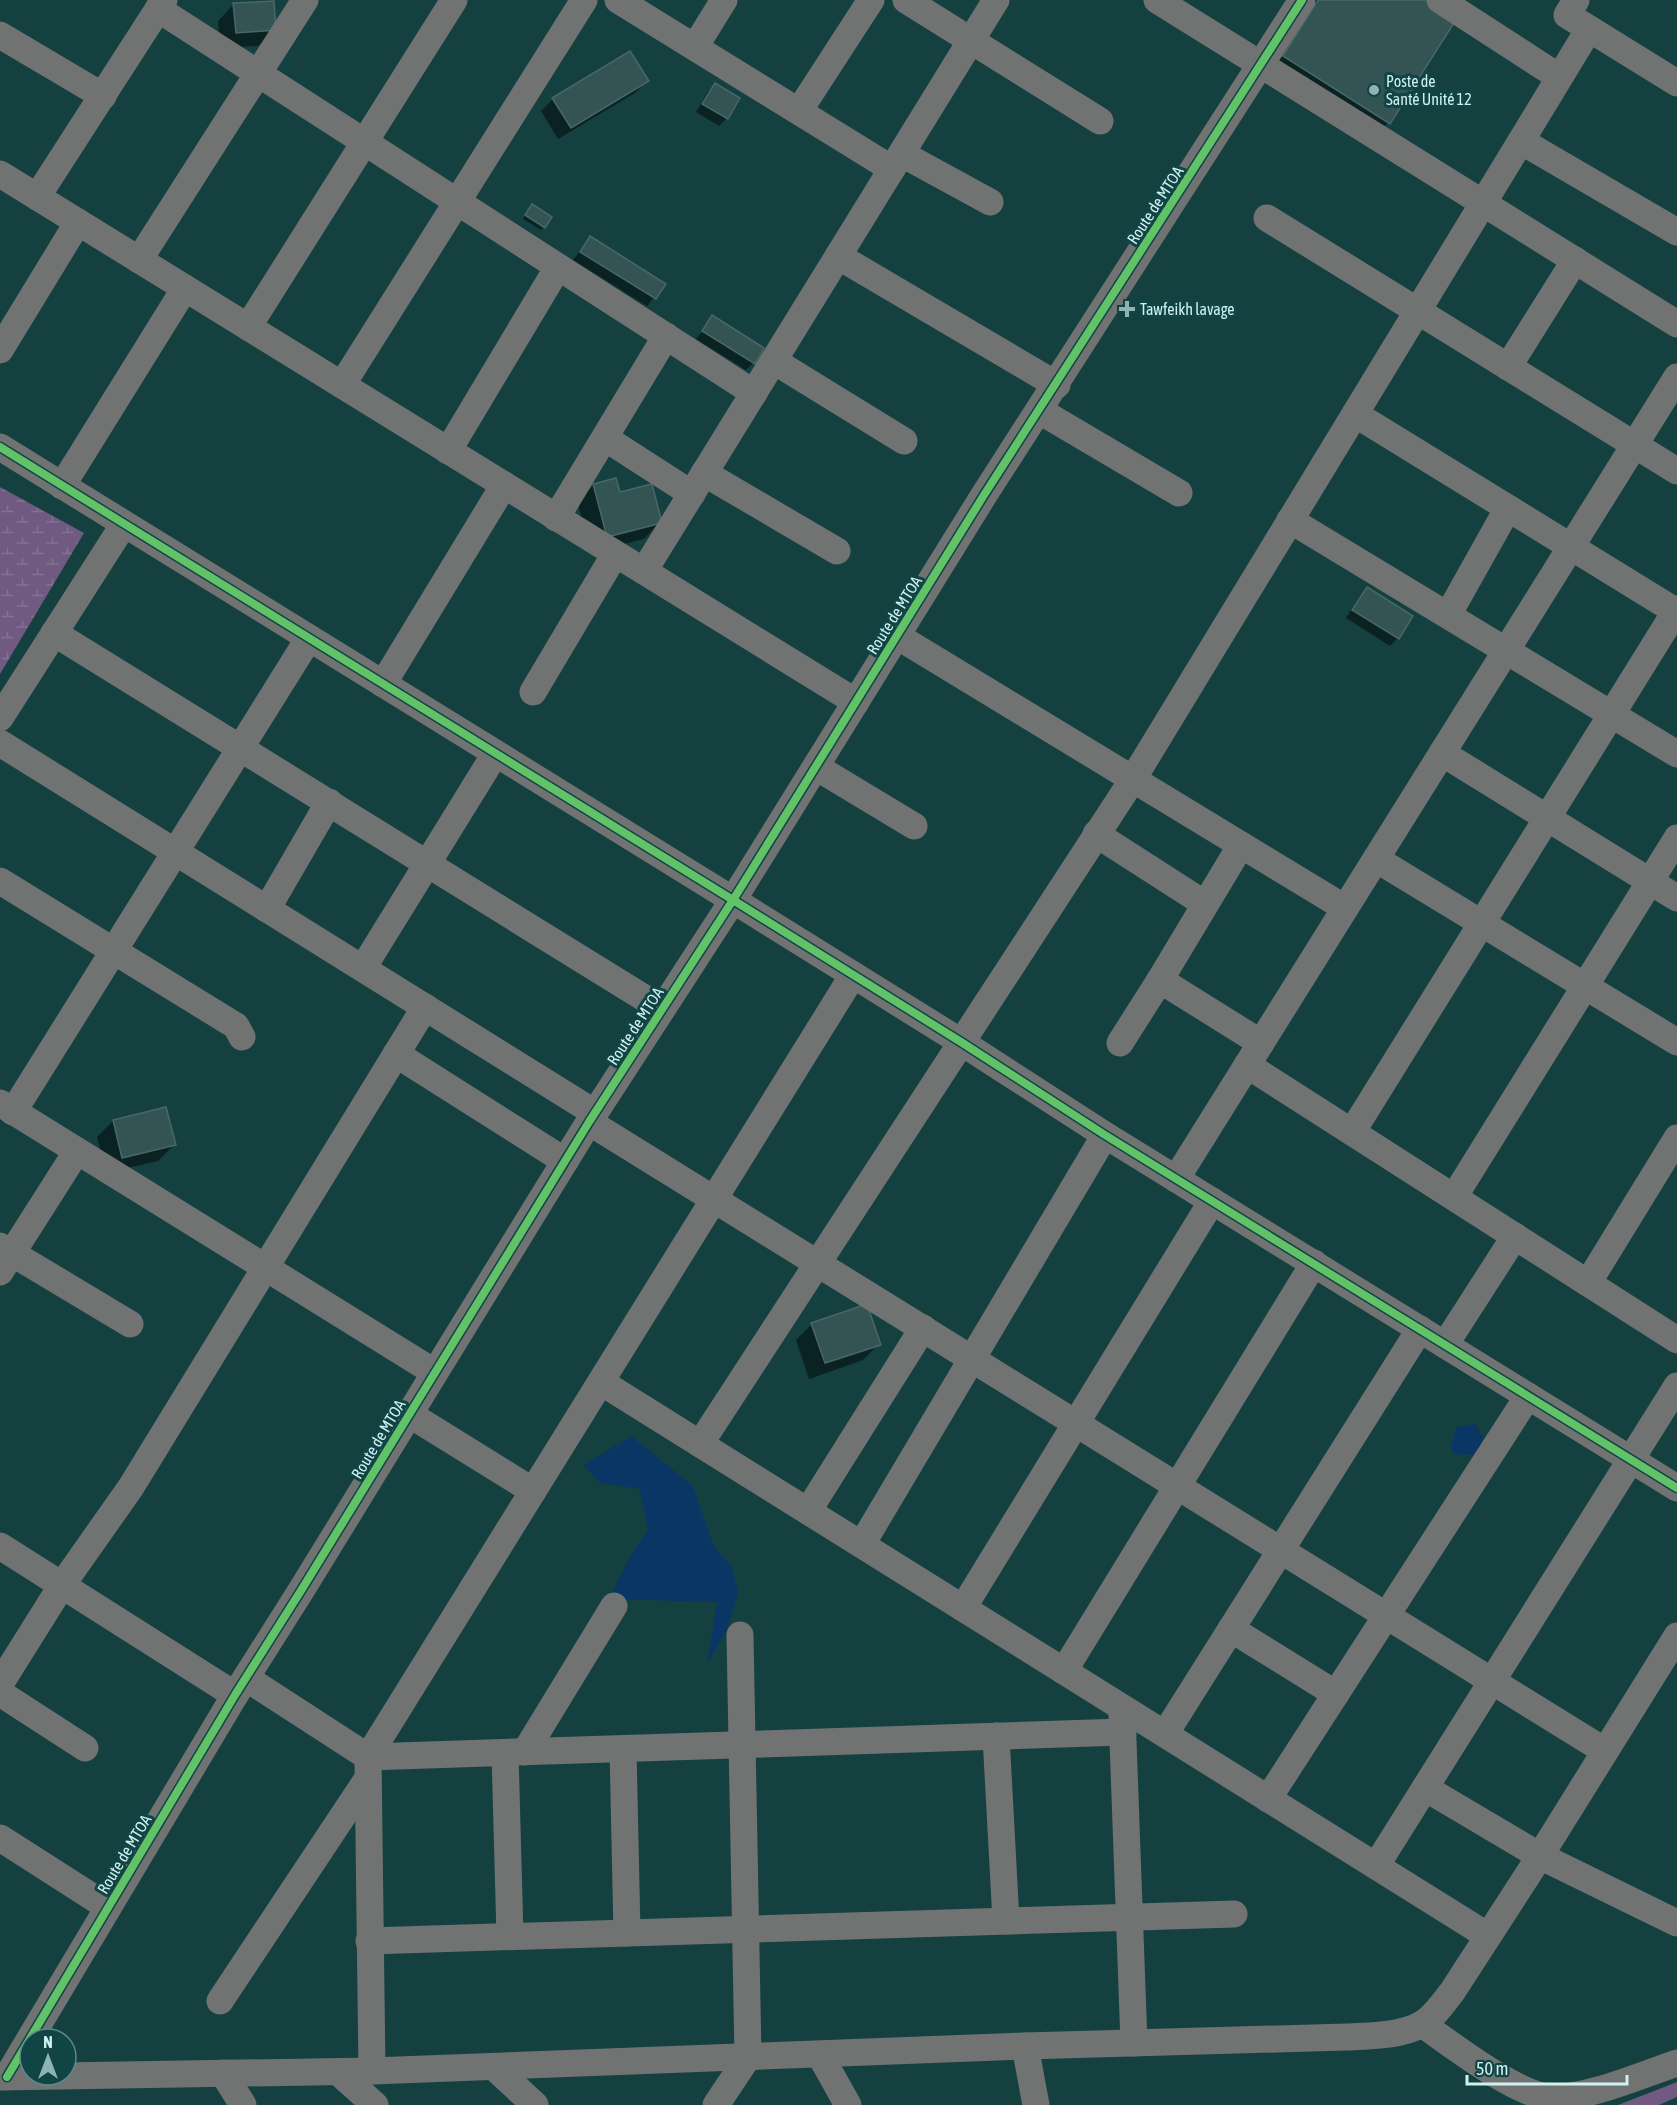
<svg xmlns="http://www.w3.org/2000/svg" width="1677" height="2105" viewBox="0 0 1677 2105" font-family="'Asap Condensed',sans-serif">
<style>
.green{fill:#705a81}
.wetland{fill:url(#wetland-marsh)}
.water{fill:#0a3665}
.shadow{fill:#0007}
.building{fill:#345454;stroke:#486868;stroke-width:1.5}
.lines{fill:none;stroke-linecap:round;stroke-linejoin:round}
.minor{stroke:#717373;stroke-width:27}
.cycleway-casing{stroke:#104445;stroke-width:11}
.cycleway{stroke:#61c268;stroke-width:8}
.poi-dot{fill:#8fb3b3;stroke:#104445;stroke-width:2}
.labels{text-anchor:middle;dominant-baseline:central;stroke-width:6;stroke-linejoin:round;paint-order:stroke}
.poi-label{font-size:16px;fill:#d1f1f1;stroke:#104445;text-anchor:start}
.street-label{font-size:16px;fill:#d1f1f1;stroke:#104445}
</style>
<defs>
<pattern id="wetland-marsh" width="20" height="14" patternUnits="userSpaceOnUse" patternTransform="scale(1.5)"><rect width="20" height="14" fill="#705a81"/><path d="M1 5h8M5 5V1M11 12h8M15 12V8" fill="none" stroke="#837293"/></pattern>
</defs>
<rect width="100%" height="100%" fill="#154040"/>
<path class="green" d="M1677 2082V2097L1659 2105H1618Z"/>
<path class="wetland" d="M0 487 84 533 0 674Z"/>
<g class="water">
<path d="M1475 1424 1483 1437 1477 1455 1453 1454 1451 1445 1457 1427Z"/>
<path d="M631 1436 693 1486 714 1547 732 1567 738 1592 727 1630 707 1664 717 1602 609 1599 630 1556 648 1530 640 1489 600 1483 584 1465Z"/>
</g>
<g class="shadow">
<path d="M1313 0H1428L1388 123 1372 139 1268 73Z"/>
<path d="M234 4 274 30 258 46 220 48 218 21Z"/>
<path d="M647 81 635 93 558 139 541 111 553 99Z"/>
<path d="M715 85 727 118 719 126 696 112 707 93Z"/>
<path d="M529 209 544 227 541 230 523 219Z"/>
<path d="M590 238 664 285 647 306 573 260Z"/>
<path d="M713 317 753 363 746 370 696 339Z"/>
<path d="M594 485 619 494 660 522 644 539 591 552 577 501Z"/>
<path d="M1367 589 1411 617 1398 638 1390 646 1346 618 1360 596Z"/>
<path d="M113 1121 174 1145 158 1161 106 1173 97 1137Z"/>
<path d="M812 1324 879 1344 863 1360 809 1379 796 1340Z"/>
</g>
<g class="building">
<path d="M1318 0H1431L1457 18 1390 124 1283 56Z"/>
<path d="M274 1 276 30 236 33 233 3Z"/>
<path d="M630 51 649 81 571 128 552 98Z"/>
<path d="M715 83 740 98 728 119 702 104Z"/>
<path d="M532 204 552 217 545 228 525 215Z"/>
<path d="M590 236 666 284 656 299 580 252Z"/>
<path d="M712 315 764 348 755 364 702 331Z"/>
<path d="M616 478 620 492 652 484 662 523 607 537 593 484Z"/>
<path d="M1367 587 1413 616 1399 639 1352 610Z"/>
<path d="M166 1107 176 1145 122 1158 113 1120Z"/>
<path d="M867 1304 881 1345 825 1363 811 1323Z"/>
</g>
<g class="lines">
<g class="minor">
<path d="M618 0 892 169"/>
<path d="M906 0 1100 121"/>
<path d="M1157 0 1677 324"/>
<path d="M1440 0 1559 77"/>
<path d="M1576 0 1567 15 1677 83"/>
<path d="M158 9 754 393"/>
<path d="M0 35 103 96"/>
<path d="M695 47 724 0"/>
<path d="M799 111 871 0"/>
<path d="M1521 141 1677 232"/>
<path d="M902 154 990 202"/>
<path d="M0 174 856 702"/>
<path d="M37 197 164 0"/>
<path d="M1267 218 1677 471"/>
<path d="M838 256 1057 385"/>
<path d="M139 260 305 0"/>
<path d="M248 327 454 0"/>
<path d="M0 350 78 222"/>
<path d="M774 361 904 441"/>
<path d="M1508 367 1575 260"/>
<path d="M342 385 584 0"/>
<path d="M1040 411 1179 493"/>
<path d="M1355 414 1677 612"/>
<path d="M605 438 692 494"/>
<path d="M0 447 733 900 961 1042 1105 1135 1677 1488"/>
<path d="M448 451 558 267"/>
<path d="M704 473 837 551"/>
<path d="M62 486 185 288"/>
<path d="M556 518 666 336"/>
<path d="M1290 520 1677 754"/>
<path d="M644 571 996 0"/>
<path d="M1448 615 1508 508"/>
<path d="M54 633 662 1009"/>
<path d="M897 636 1345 908"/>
<path d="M383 684 504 485"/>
<path d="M533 692 615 554"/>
<path d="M0 718 124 524"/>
<path d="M0 743 595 1113"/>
<path d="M1442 753 1677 898"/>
<path d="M816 767 914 826"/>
<path d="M1096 834 1205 904"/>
<path d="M1376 859 1677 1042"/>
<path d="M0 881 236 1026 242 1037"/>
<path d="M267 909 329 802"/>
<path d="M363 968 495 754"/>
<path d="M1160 980 1261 1043"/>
<path d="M1120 1043 1160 980 1241 845"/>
<path d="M396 1054 565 1161"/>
<path d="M1247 1065 1677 1340"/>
<path d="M0 1103 434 1372"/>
<path d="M13 1112 309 638"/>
<path d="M589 1122 1605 1751"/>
<path d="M1352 1132 1677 609"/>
<path d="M1176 1179 1677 377"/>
<path d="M1454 1197 1677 838"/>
<path d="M0 1246 130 1324"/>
<path d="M0 1272 77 1151"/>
<path d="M1588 1283 1677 1138"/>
<path d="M1445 1345 1515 1236"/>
<path d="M601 1382 1488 1936"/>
<path d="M409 1414 533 1491"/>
<path d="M700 1444 1133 779 1589 29"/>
<path d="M808 1511 923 1328"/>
<path d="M862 1544 1105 1135"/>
<path d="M0 1546 235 1695"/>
<path d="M963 1608 1212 1201"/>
<path d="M1231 1629 1336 1694"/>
<path d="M1064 1671 1314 1263"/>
<path d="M246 1678 368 1757 1123 1732"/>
<path d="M0 1684 62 1585 131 1487 425 1007"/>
<path d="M0 1693 85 1748"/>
<path d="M1122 1714 1134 2043"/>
<path d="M1165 1734 1420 1329"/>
<path d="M996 1736 1006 1921"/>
<path d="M623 1749 627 1933"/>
<path d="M525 1752 614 1606"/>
<path d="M505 1753 510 1936"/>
<path d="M1425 1788 1540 1856 1677 1923"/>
<path d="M1268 1799 1528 1396"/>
<path d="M0 1838 108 1907"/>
<path d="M1376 1866 1677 1386"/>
<path d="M369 1941 1234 1914"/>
<path d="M220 2001 368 1778"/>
<path d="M1422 2024C1451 2044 1515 2094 1549 2097 1585 2100 1641 2075 1677 2063"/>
<path d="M1025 2046 1036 2105"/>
<path d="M820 2055 848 2105"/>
<path d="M494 2067 535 2105"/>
<path d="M372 2071 368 1757 853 975"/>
<path d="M338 2072 375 2105"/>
<path d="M223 2073 243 2105"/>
<path d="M0 2077 372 2071 1025 2046 1346 2037C1370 2036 1401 2036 1422 2024 1434 2017 1443 2003 1452 1992L1540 1856 1677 1636"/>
<path d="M7 2077 235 1695 302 1589 589 1122 733 900 984 495 1302 0"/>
<path d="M716 2105 748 2057 740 1635"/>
</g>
<defs>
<g id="cycleway">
<path d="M0 447 733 900 961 1042 1105 1135 1677 1488"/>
<path d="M7 2077 235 1695 302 1589 589 1122 733 900 984 495 1302 0"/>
</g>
</defs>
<use href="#cycleway" class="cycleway-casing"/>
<use href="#cycleway" class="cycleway"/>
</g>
<g class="poi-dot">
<circle cx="1374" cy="90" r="6"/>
<path d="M1124 300h6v6h6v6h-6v6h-6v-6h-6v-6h6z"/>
</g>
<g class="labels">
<g class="poi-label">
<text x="1386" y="81">Poste de<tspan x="1386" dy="18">Santé Unité 12</tspan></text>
<text x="1140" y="309">Tawfeikh lavage</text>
</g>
<g class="street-label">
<text transform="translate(1155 205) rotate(-57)">Route de MTOA</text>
<text transform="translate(894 615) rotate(-58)">Route de MTOA</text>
<text transform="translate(635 1026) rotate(-57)">Route de MTOA</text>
<text transform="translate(378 1439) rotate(-59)">Route de MTOA</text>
<text transform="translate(124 1854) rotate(-59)">Route de MTOA</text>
</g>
</g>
<g transform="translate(48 2057)"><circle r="28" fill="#104445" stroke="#5d898a" stroke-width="1.5"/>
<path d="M0-4.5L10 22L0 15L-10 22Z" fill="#8fb3b3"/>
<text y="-9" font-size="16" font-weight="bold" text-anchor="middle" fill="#d1f1f1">N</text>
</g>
<path d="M1467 2075v9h160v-9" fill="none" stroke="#d1f1f1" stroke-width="3"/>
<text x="1476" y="2075" font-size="18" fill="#d1f1f1" stroke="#104445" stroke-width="4.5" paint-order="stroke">50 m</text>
</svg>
